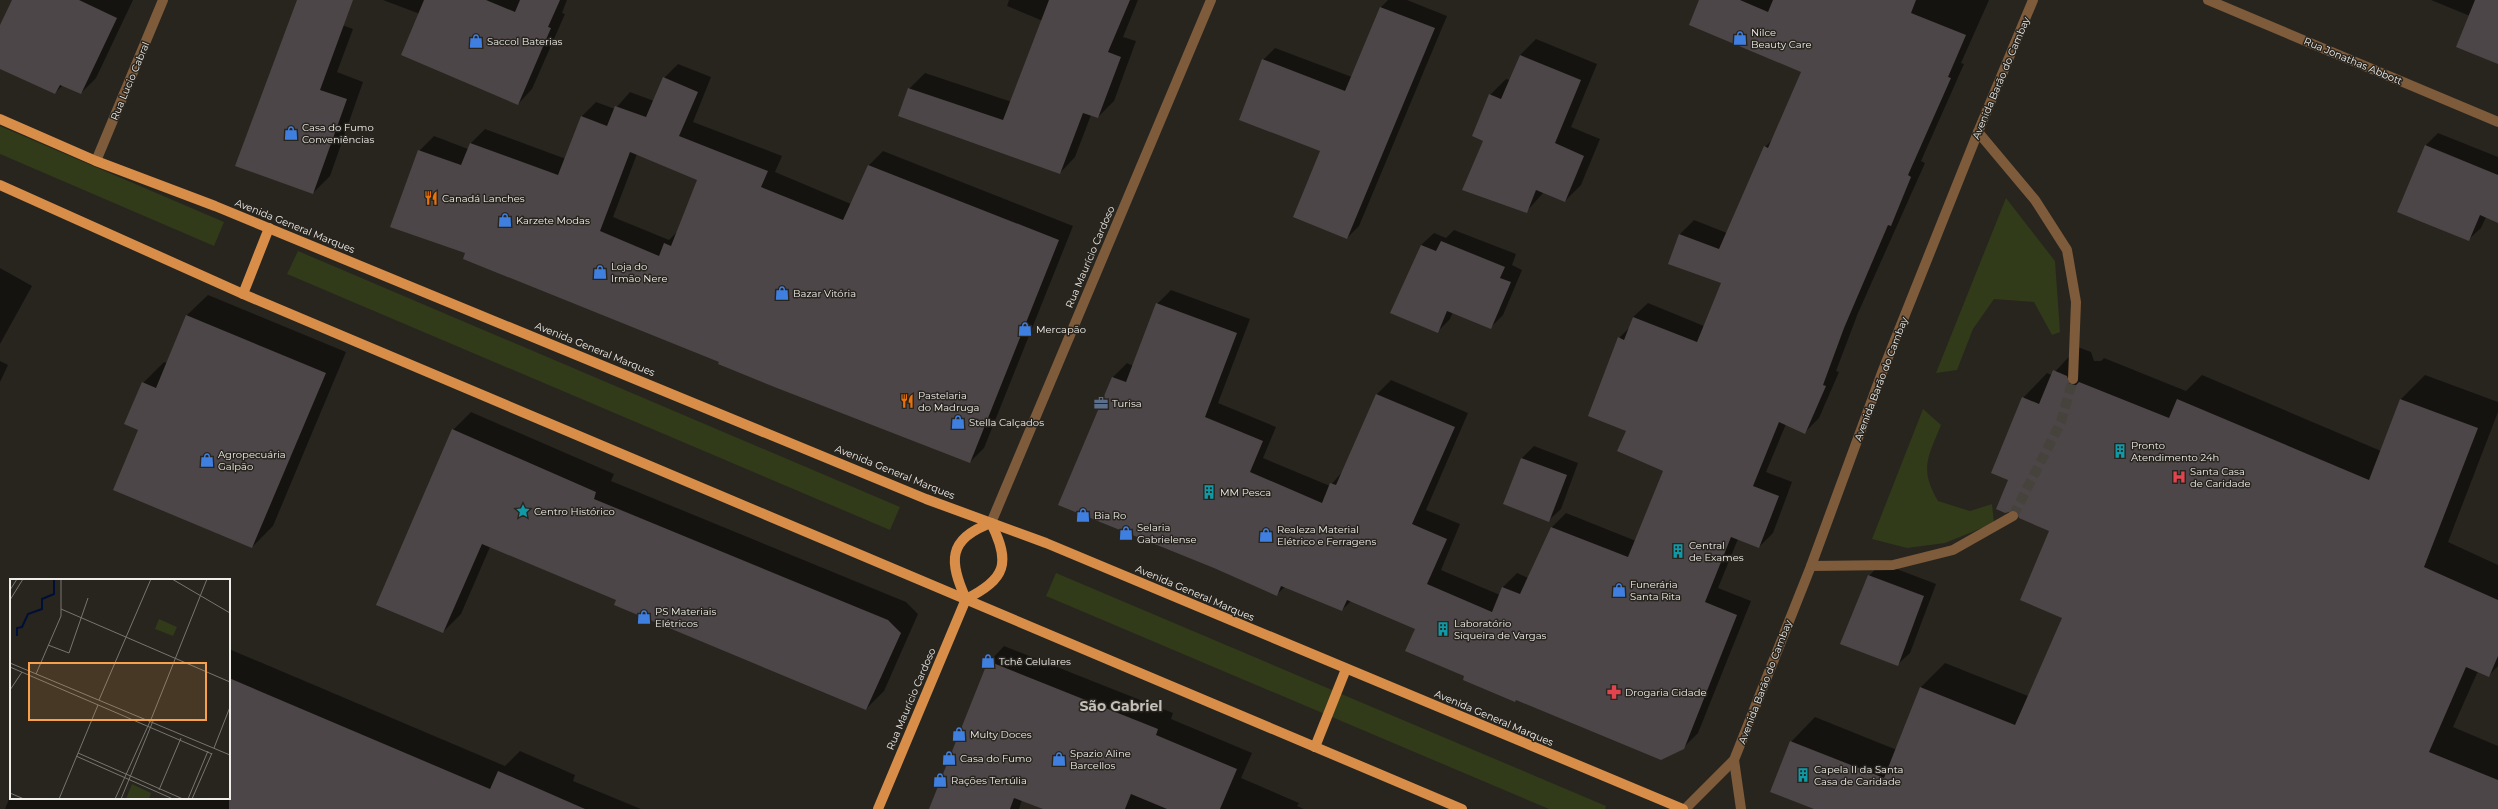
<svg xmlns="http://www.w3.org/2000/svg" width="2498" height="809" viewBox="0 0 2498 809" font-family="Montserrat,sans-serif">
<style>
.green{fill:#313a19}
.shadow{fill:#0007;fill-rule:evenodd}
.building{fill:#4d4648;fill-rule:evenodd}
.lines{fill:none;stroke-linecap:round;stroke-linejoin:round}
.minor-tunnel{stroke:#46433d;stroke-width:10;stroke-dasharray:10 5;stroke-linecap:butt}
.minor{stroke:#7e5b3b;stroke-width:10}
.major{stroke:#d88e48;stroke-width:10}
.labels{text-anchor:middle;dominant-baseline:central;stroke-width:3;stroke-linejoin:round;paint-order:stroke}
.poi-label{font-size:10px;fill:#f0eeea;stroke:#28251f;text-anchor:start}
.street-label{font-size:10px;fill:#f0eeea;stroke:#28251f}
.district-label{font-size:14px;font-weight:bold;fill:#c3beb7;stroke:#28251f}
.inset-river{fill:none;stroke:#000f38;stroke-width:2}
.inset-road{fill:none;stroke:#787570;stroke-width:1}
.view{fill:#f9a04d;fill-opacity:0.15;stroke:#f9a04d;stroke-width:2}
.inset-edge{fill:none;stroke:#f0eeea;stroke-width:2}
</style>
<rect width="100%" height="100%" fill="#28251f"/>
<g class="green">
<path d="M0 126 224 222 214 246 0 154Z"/>
<path d="M2006 198 2055 261 2060 332 2052 335 2034 302 1994 299 1973 329 1957 370 1936 373Z"/>
<path d="M298 251 900 507 890 530 287 274Z"/>
<path d="M1923 409 1941 425C1928 457 1919 469 1938 501L1970 511 1992 504 1994 523 1945 543 1907 548 1872 539Z"/>
<path d="M1056 573 1606 806 1605 809H1549L1046 596Z"/>
</g>
<g class="shadow">
<path d="M13 0H133L96 78 81 93 63 85 55 93 0 68V27Z"/>
<path d="M383 0H567L562 13 565 14 532 89 518 104 420 14Z"/>
<path d="M1009 0H1138L1123 37 1136 41 1114 101 1098 117 1091 115 1075 157 1060 173 909 89 925 73 1012 102 1043 21 1007 6Z"/>
<path d="M1388 0H1407L1447 16 1359 226 1347 238 1321 150 1263 60 1275 48 1352 77 1381 7Z"/>
<path d="M1700 0H1989L1961 63 1964 64 1921 161 1925 163 1858 313 1836 371 1839 372 1819 418 1805 432 1786 424 1766 472 1792 482 1773 533 1759 547 1738 539 1718 588 1751 601 1698 733 1683 748 1466 676 1416 628 1352 600 1342 610 1285 587 1277 594 1215 567 1059 504 1113 377 1127 363 1133 366 1157 304 1171 290 1250 319 1218 403 1276 427 1263 458 1330 486 1343 471 1377 394 1391 380 1468 413 1426 510 1460 524 1441 570 1500 595 1503 587 1517 573 1528 578 1552 527 1566 513 1636 541 1665 470 1627 430 1619 338 1630 327 1633 317 1648 303 1704 326 1722 283 1669 263 1680 234 1694 220 1727 233 1765 147 1773 139 1802 71Z"/>
<path d="M2431 0H2498V60L2470 16Z"/>
<path d="M304 11 353 29 337 72 363 82 330 176 313 193Z"/>
<path d="M1536 39 1597 64 1571 127 1600 139 1581 185 1565 201 1544 192 1526 212 1484 141 1490 95 1506 79 1510 80 1520 55Z"/>
<path d="M678 64 711 77 693 122 782 156 775 172 851 204 869 165 883 151 1073 226 984 448 970 462 720 361 466 252 419 151 434 136 468 149 470 144 485 129 566 159 582 116 596 102 615 109 630 92 654 101 664 78ZM637 154 698 179 677 232 669 240 613 217Z"/>
<path d="M2438 133 2498 157V222L2486 217 2481 228 2468 240 2399 212 2426 145Z"/>
<path d="M1454 230 1516 254 1512 265 1522 270 1503 315 1491 327 1453 312 1450 319 1438 331 1421 245 1434 233 1446 238Z"/>
<path d="M0 268 32 286 0 344Z"/>
<path d="M208 295 346 352 273 526 252 547 139 430 143 383 164 362 167 363 187 315Z"/>
<path d="M2078 347 2091 352 2094 361H2101L2104 358 2186 391 2202 375 2381 451 2401 399 2425 375 2498 402V412L2448 542 2498 565V666L2489 675 2478 671 2453 727 2498 746V809H1816L1791 742 1815 717 1897 750 1921 687 1945 663 2028 696 2063 617 2050 531 2009 480 2023 398 2047 373 2052 375Z"/>
<path d="M0 361 8 365 0 382Z"/>
<path d="M471 412 614 474 611 481 906 602 918 614 884 691 866 709 618 600 490 547 461 614 443 632 453 430Z"/>
<path d="M1534 446 1578 463 1561 509 1548 521 1504 504 1522 458Z"/>
<path d="M1881 563 1936 584 1910 653 1897 665 1869 576Z"/>
<path d="M1004 646 1173 713 1171 719 1252 753 1241 778 1299 803 1297 806 1304 809H1046L1022 800 1019 809H930L989 662Z"/>
<path d="M229 649 505 766 520 751 575 775 573 781 641 809H5L11 794V798H229Z"/>
</g>
<g class="building">
<path d="M12 0H79L117 18 81 94 60 85 55 94 0 69V25Z"/>
<path d="M297 0H353L320 90 347 99 313 194 235 166Z"/>
<path d="M424 0H486L515 12 520 0H560L548 27 551 28 518 105 401 55Z"/>
<path d="M1049 0H1130L1108 52 1121 57 1098 118 1083 113 1060 174 898 116 908 88 1003 120Z"/>
<path d="M1699 0H1740L1768 12 1773 0H1916L1911 13 1966 35 1948 77 1951 78 1908 175 1911 177 1891 226 1888 225 1844 328 1823 385 1826 386 1805 434 1779 422 1753 486 1779 496 1759 548 1731 537 1705 602 1737 615 1684 749 1661 760 1516 700 1515 702 1463 680 1464 676 1405 651 1415 629 1347 600 1342 611 1281 586 1277 596 1214 568 1058 505 1112 377 1126 382 1156 303 1237 333 1205 417 1263 441 1250 472 1322 503 1330 483 1336 485 1376 394 1455 427 1412 524 1447 539 1427 584 1492 612 1502 587 1520 594 1551 527 1628 557 1663 471 1617 451 1626 431 1588 416 1618 337 1624 340 1633 317 1697 342 1721 283 1668 264 1679 234 1719 249 1764 146 1768 148 1801 72 1689 25Z"/>
<path d="M2475 0H2498V64L2456 47Z"/>
<path d="M1380 7 1435 28 1347 239 1293 217 1320 151 1239 120 1262 59 1345 91Z"/>
<path d="M1520 55 1581 80 1555 143 1584 156 1565 202 1536 190 1527 213 1462 190 1483 141 1472 136 1489 94 1501 99Z"/>
<path d="M663 77 698 92 679 136 768 171 761 187 843 220 868 165 1059 240 970 463 777 388 718 364 719 362 463 259 465 253 390 227 418 150 461 165 470 143 558 175 581 116 607 126 615 106 646 117ZM630 152 697 180 671 246 664 243 659 256 600 231Z"/>
<path d="M2425 145 2498 175V223L2480 215 2469 241 2397 212Z"/>
<path d="M1441 241 1505 267 1500 278 1511 282 1491 329 1447 311 1438 333 1390 313 1421 245 1436 251Z"/>
<path d="M186 315 326 373 252 548 113 490 138 430 124 424 142 382 156 388Z"/>
<path d="M2053 370 2067 376 2070 385H2076L2079 382 2169 418 2177 399 2369 480 2400 399 2478 428 2424 567 2498 600V656L2489 677 2466 667 2429 752 2498 780V809H1814L1770 792 1790 741 1884 778 1920 687 2015 725 2062 618 2020 600 2049 531 2019 518 2016 510 2005 513 1996 509 2008 480 1991 473 2022 397 2039 404Z"/>
<path d="M452 429 596 492 594 499 888 620 901 633 866 710 614 605 616 600 482 544 443 633 376 605Z"/>
<path d="M1521 458 1567 475 1549 522 1503 504Z"/>
<path d="M1868 575 1924 596 1898 666 1840 644Z"/>
<path d="M988 661 1158 729 1156 735 1237 769 1220 809H1167L1131 794 1125 809H1043L1014 798 1010 809H929Z"/>
<path d="M229 678 490 789 498 771 585 809H229Z"/>
</g>
<g class="lines">
<path class="minor-tunnel" d="M2013 516 2061 422 2073 379"/>
<g class="minor">
<path d="M2208 0 2498 122"/>
<path d="M1978 132 2035 200 2067 250 2076 302 2073 379"/>
<path d="M96 161 163 0"/>
<path d="M991 523 1211 0"/>
<path d="M1811 566 1893 565 1953 550 2013 516"/>
<path d="M1734 760 1741 809"/>
<path d="M1685 809 1734 760 1811 566 1883 370 1978 132 2033 0"/>
</g>
<g class="major">
<path d="M0 119 96 161 215 206 926 499 1046 543 1683 809"/>
<path d="M0 185 243 294 1462 809"/>
<path d="M243 294 269 228"/>
<path d="M966 599C949 562 947 539 991 523"/>
<path d="M1315 747 1346 669"/>
<path d="M878 809 966 599C1006 579 1011 563 991 523"/>
</g>
</g>
<defs>
<symbol id="shop-bare" viewBox="-9 -9 18 18"><path d="M-5-2.5h2.3a2.7 3.5 0 0 1 5.4 0H5L5.5 6h-11ZM-1.5-2.5h3a1.5 2.3 0 0 0-3 0Z" fill="#3f7fe0" stroke="#28251f" stroke-width="2.5" paint-order="stroke"/></symbol>
<symbol id="restaurant-bare" viewBox="-9 -9 18 18"><path d="M-5-6h1v4h1v-4h1v4h1v-4h1v5L-1.5 .5V6h-2V.5L-5-1ZM5-6V6H3V1.5H1.5Q1.5-4 5-6Z" fill="#e8710a" stroke="#28251f" stroke-width="2.5" paint-order="stroke"/></symbol>
<symbol id="office-bare" viewBox="-9 -9 18 18"><path d="M-6-3h4V-5.5h4V-3h4V5H-6ZM-1-4.5V-3h2v-1.5ZM-6 0V1H6V0Z" fill="#5c6f8a" stroke="#28251f" stroke-width="2.5" paint-order="stroke"/></symbol>
<symbol id="building-bare" viewBox="-9 -9 18 18"><path d="M-4-6H4V6H1V3H-1V6H-4ZM-2.5-4.3h1.7v1.8h-1.7ZM.8-4.3h1.7v1.8H.8ZM-2.5-1h1.7V.8h-1.7ZM.8-1h1.7V.8H.8Z" fill="#0f9aa8" stroke="#28251f" stroke-width="2.5" paint-order="stroke"/></symbol>
<symbol id="hospital-bare" viewBox="-9 -9 18 18"><path d="M-5-5h3v3.5h4V-5h3V5h-3V1.5h-4V5h-3Z" fill="#e0444e" stroke="#28251f" stroke-width="2.5" paint-order="stroke"/></symbol>
<symbol id="sight-bare" viewBox="-9 -9 18 18"><path d="M0-6L1.8-2.2L6-1.7L2.9 1.2L3.7 5.4L0 3.3L-3.7 5.4L-2.9 1.2L-6-1.7L-1.8-2.2Z" fill="#0f9aa8" stroke="#28251f" stroke-width="2.5" paint-order="stroke"/></symbol>
<symbol id="pharmacy-bare" viewBox="-9 -9 18 18"><path d="M-2-6h4v4h4v4h-4v4h-4v-4h-4v-4h4Z" fill="#e0444e" stroke="#28251f" stroke-width="2.5" paint-order="stroke"/></symbol>
</defs>
<g fill-rule="evenodd">
<use href="#shop-bare" x="1730" y="28" width="20" height="20"/>
<use href="#shop-bare" x="466" y="31" width="20" height="20"/>
<use href="#shop-bare" x="281" y="123" width="20" height="20"/>
<use href="#restaurant-bare" x="421" y="188" width="20" height="20"/>
<use href="#shop-bare" x="495" y="210" width="20" height="20"/>
<use href="#shop-bare" x="590" y="262" width="20" height="20"/>
<use href="#shop-bare" x="772" y="283" width="20" height="20"/>
<use href="#shop-bare" x="1015" y="319" width="20" height="20"/>
<use href="#restaurant-bare" x="897" y="391" width="20" height="20"/>
<use href="#office-bare" x="1091" y="393" width="20" height="20"/>
<use href="#shop-bare" x="948" y="412" width="20" height="20"/>
<use href="#building-bare" x="2110" y="441" width="20" height="20"/>
<use href="#shop-bare" x="197" y="450" width="20" height="20"/>
<use href="#hospital-bare" x="2169" y="467" width="20" height="20"/>
<use href="#building-bare" x="1199" y="482" width="20" height="20"/>
<use href="#sight-bare" x="513" y="501" width="20" height="20"/>
<use href="#shop-bare" x="1073" y="505" width="20" height="20"/>
<use href="#shop-bare" x="1116" y="523" width="20" height="20"/>
<use href="#shop-bare" x="1256" y="525" width="20" height="20"/>
<use href="#building-bare" x="1668" y="541" width="20" height="20"/>
<use href="#shop-bare" x="1609" y="580" width="20" height="20"/>
<use href="#shop-bare" x="634" y="607" width="20" height="20"/>
<use href="#building-bare" x="1433" y="619" width="20" height="20"/>
<use href="#shop-bare" x="978" y="651" width="20" height="20"/>
<use href="#pharmacy-bare" x="1604" y="682" width="20" height="20"/>
<use href="#shop-bare" x="949" y="724" width="20" height="20"/>
<use href="#shop-bare" x="939" y="748" width="20" height="20"/>
<use href="#shop-bare" x="1049" y="749" width="20" height="20"/>
<use href="#building-bare" x="1793" y="765" width="20" height="20"/>
<use href="#shop-bare" x="930" y="770" width="20" height="20"/>
</g>
<g class="labels">
<g class="poi-label">
<text x="1751" y="32">Nilce<tspan x="1751" dy="12">Beauty Care</tspan></text>
<text x="487" y="41">Saccol Baterias</text>
<text x="302" y="127">Casa do Fumo<tspan x="302" dy="12">Conveniências</tspan></text>
<text x="442" y="198">Canadá Lanches</text>
<text x="516" y="220">Karzete Modas</text>
<text x="611" y="266">Loja do<tspan x="611" dy="12">Irmão Nere</tspan></text>
<text x="793" y="293">Bazar Vitória</text>
<text x="1036" y="329">Mercapão</text>
<text x="918" y="395">Pastelaria<tspan x="918" dy="12">do Madruga</tspan></text>
<text x="1112" y="403">Turisa</text>
<text x="969" y="422">Stella Calçados</text>
<text x="2131" y="445">Pronto<tspan x="2131" dy="12">Atendimento 24h</tspan></text>
<text x="218" y="454">Agropecuária<tspan x="218" dy="12">Galpão</tspan></text>
<text x="2190" y="471">Santa Casa<tspan x="2190" dy="12">de Caridade</tspan></text>
<text x="1220" y="492">MM Pesca</text>
<text x="534" y="511">Centro Histórico</text>
<text x="1094" y="515">Bia Ro</text>
<text x="1137" y="527">Selaria<tspan x="1137" dy="12">Gabrielense</tspan></text>
<text x="1277" y="529">Realeza Material<tspan x="1277" dy="12">Elétrico e Ferragens</tspan></text>
<text x="1689" y="545">Central<tspan x="1689" dy="12">de Exames</tspan></text>
<text x="1630" y="584">Funerária<tspan x="1630" dy="12">Santa Rita</tspan></text>
<text x="655" y="611">PS Materiais<tspan x="655" dy="12">Elétricos</tspan></text>
<text x="1454" y="623">Laboratório<tspan x="1454" dy="12">Siqueira de Vargas</tspan></text>
<text x="999" y="661">Tchê Celulares</text>
<text x="1625" y="692">Drogaria Cidade</text>
<text x="970" y="734">Multy Doces</text>
<text x="1070" y="753">Spazio Aline<tspan x="1070" dy="12">Barcellos</tspan></text>
<text x="960" y="758">Casa do Fumo</text>
<text x="1814" y="769">Capela II da Santa<tspan x="1814" dy="12">Casa de Caridade</tspan></text>
<text x="951" y="780">Rações Tertúlia</text>
</g>
<g class="street-label">
<text transform="translate(2353 61) rotate(23)">Rua Jonathas Abbott</text>
<text transform="translate(2001 78) rotate(-67)">Avenida Barão do Cambay</text>
<text transform="translate(130 81) rotate(-67)">Rua Lucio Cabral</text>
<text transform="translate(295 226) rotate(22)">Avenida General Marques</text>
<text transform="translate(1090 257) rotate(-67)">Rua Maurício Cardoso</text>
<text transform="translate(595 349) rotate(22)">Avenida General Marques</text>
<text transform="translate(1881 379) rotate(-69)">Avenida Barão do Cambay</text>
<text transform="translate(895 472) rotate(22)">Avenida General Marques</text>
<text transform="translate(1195 593) rotate(23)">Avenida General Marques</text>
<text transform="translate(1765 682) rotate(-69)">Avenida Barão do Cambay</text>
<text transform="translate(911 699) rotate(-67)">Rua Maurício Cardoso</text>
<text transform="translate(1494 718) rotate(23)">Avenida General Marques</text>
</g>
<g class="district-label">
<text x="1121" y="706">São Gabriel</text>
</g>
</g>
<g transform="translate(10 579)">
<rect width="220" height="220" fill="#28251f"/>
<path d="M149 40 167 48 163 57 145 50ZM122 205 141 214 139 220H116Z" fill="#313a19"/>
<path class="inset-river" d="M7 57V49L12 48 18 35 32 30V20L44 15V0"/>
<path class="inset-road" d="M162 0 220 34M0 11 7 0M0 21 13 0M51 30 220 103M38 66 59 74 78 19M0 84 220 176M0 88 202 175M26 95 51 37V0M0 111 12 93M89 121 141 0M204 169 220 128M68 174 173 220M66 177 163 220M149 211 171 159M0 214 14 220M49 220 88 126M105 220 142 138 197 0M111 220 143 142M178 220 198 172M182 220 202 174"/>
<path class="view" d="M19 84H196V141H19Z"/>
<rect width="220" height="220" class="inset-edge"/>
</g>
</svg>
